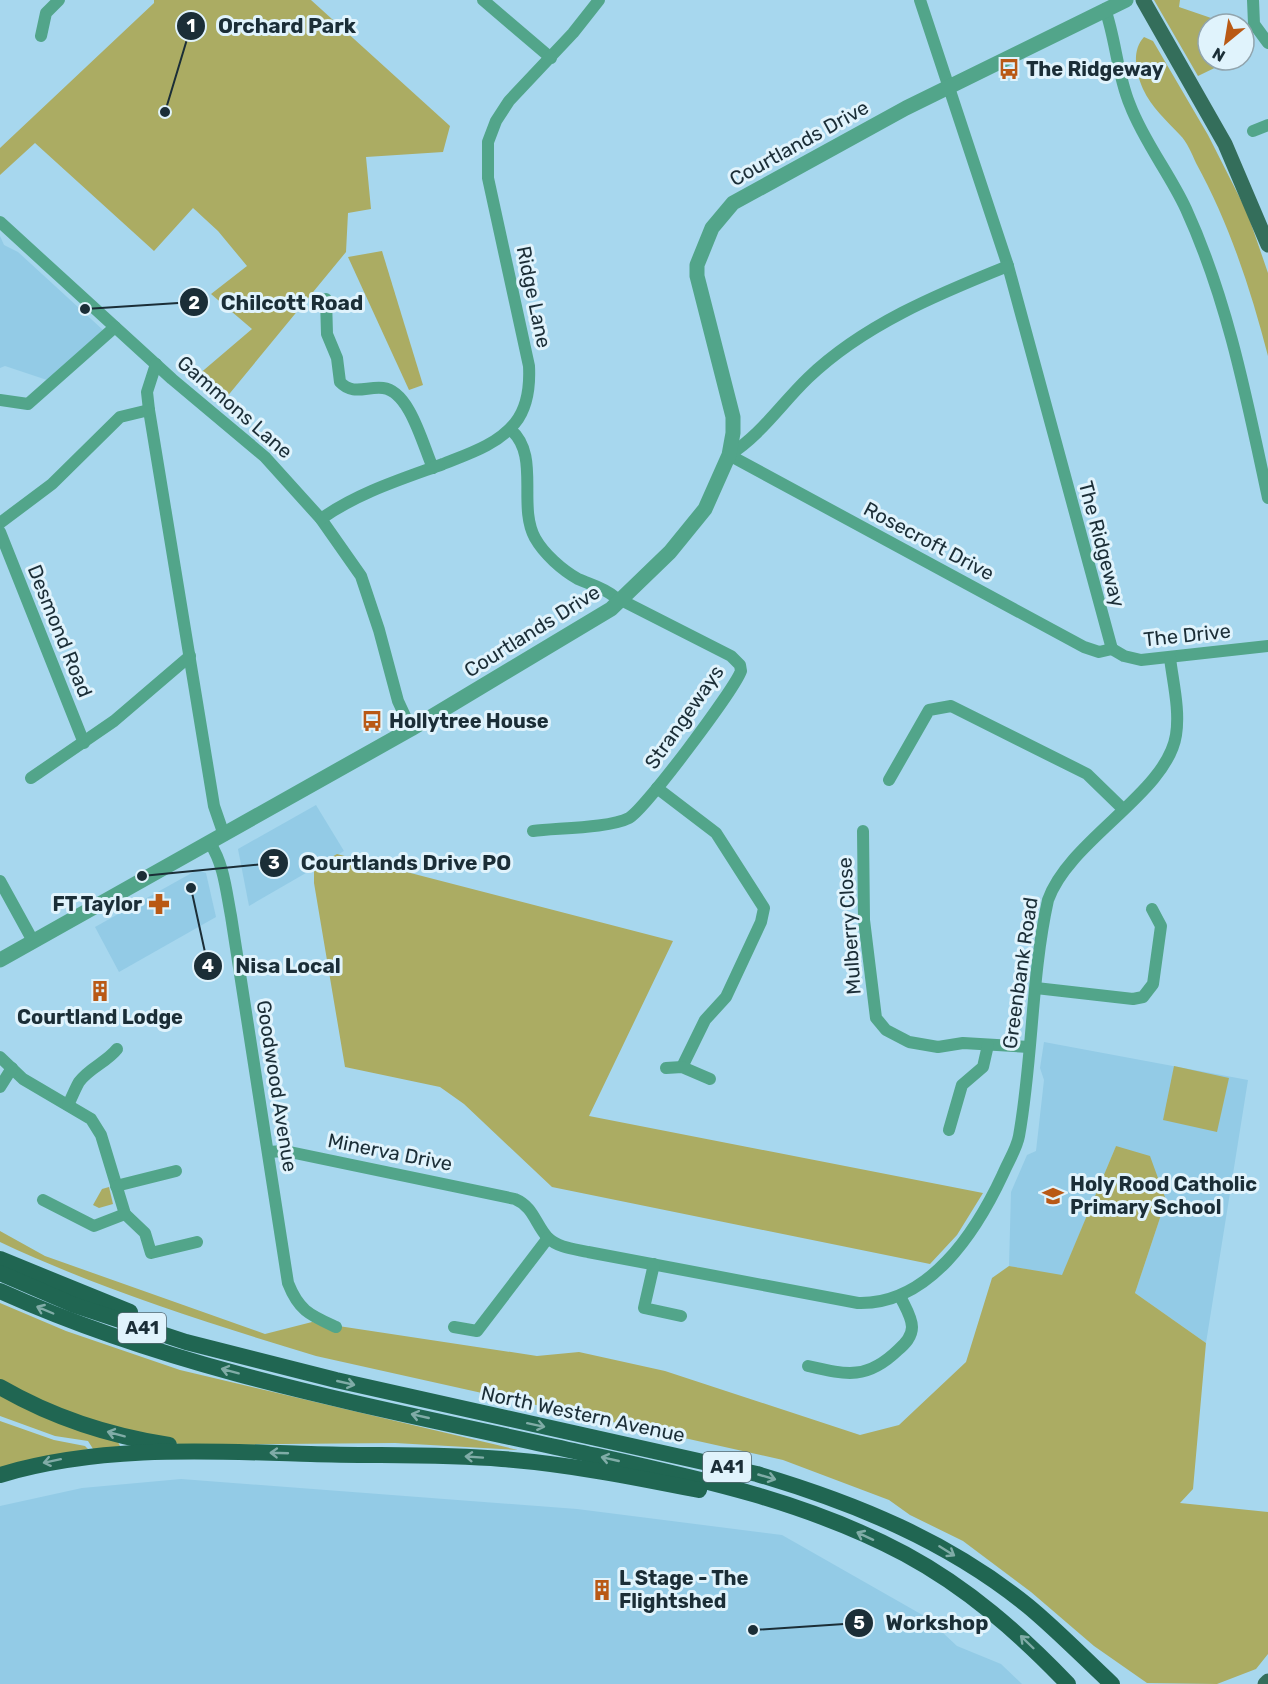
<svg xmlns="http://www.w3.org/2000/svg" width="1268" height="1684" viewBox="0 0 1268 1684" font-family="Rubik,sans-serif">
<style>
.built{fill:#93cbe6}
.green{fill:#abac63}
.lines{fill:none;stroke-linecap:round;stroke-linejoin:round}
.minor{stroke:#52a58a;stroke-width:12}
.tertiary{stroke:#52a58a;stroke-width:15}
.primary{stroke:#346e5b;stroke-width:15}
.trunk{stroke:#206652;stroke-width:16}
.oneway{stroke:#80aca7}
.labels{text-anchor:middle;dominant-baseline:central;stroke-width:6;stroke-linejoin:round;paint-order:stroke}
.shield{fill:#e0f3fc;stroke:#566972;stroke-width:1.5}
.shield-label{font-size:18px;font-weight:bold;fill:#1b2e37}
.poi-label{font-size:20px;font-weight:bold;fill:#1b2e37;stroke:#e0f3fc;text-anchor:start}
.street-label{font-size:20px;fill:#1b2e37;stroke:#e0f3fc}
.leader{fill:none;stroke:#1b2e37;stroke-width:2}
.callout-dot{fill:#1b2e37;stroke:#e0f3fc;stroke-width:2}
.mark-label{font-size:18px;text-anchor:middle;font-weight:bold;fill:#fff}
.callout-label{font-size:21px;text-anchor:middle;font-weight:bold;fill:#1b2e37;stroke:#e0f3fc;stroke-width:6;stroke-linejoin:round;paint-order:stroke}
</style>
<rect width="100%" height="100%" fill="#a7d7ee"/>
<g class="built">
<path d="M0 236 4 245 18 252 103 330 47 380 5 366 0 368Z"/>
<path d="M316 805 344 851 249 906 238 849Z"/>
<path d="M197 870 206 873 216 917 119 972 95 927Z"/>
<path d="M1044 1042 1248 1080 1206 1343 1135 1293 1166 1200 1116 1146 1062 1276 1009 1266 1011 1192 1027 1155 1036 1151 1044 1080 1040 1068Z"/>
<path d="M181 1479 577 1509 782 1535 926 1617 957 1646 1001 1664 1022 1684H0V1506L82 1488Z"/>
</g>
<g class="green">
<path d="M154 0H311L450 126 443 152 366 157 371 209 348 213 346 252 221 404 191 381 252 329 211 294 247 266 218 231 193 208 154 251 35 143 0 175V148L154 3Z"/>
<path d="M1154 0H1180L1179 7 1217 20 1243 22 1208 24V60H1231L1198 76Z"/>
<path d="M1144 37 1153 41 1208 135 1247 212 1268 273V356C1251 290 1229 223 1196 163 1192 154 1187 142 1180 135 1167 121 1151 107 1143 89 1136 73 1131 51 1144 37Z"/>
<path d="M382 251 423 385 409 390 348 257Z"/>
<path d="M337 854 673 941 589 1116 983 1193 957 1235 930 1264 552 1187 464 1104 440 1087 345 1067 314 883V867Z"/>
<path d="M1174 1066 1229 1078 1217 1132 1163 1120Z"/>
<path d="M1116 1146 1150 1156 1166 1200 1135 1293 1206 1343 1193 1489 1180 1503 1268 1512V1654L1256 1669 1217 1684 1147 1683 1094 1646 1031 1592 963 1541 910 1515 889 1500 783 1460 316 1356C208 1323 102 1290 0 1242V1231L45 1256 265 1334 312 1322 537 1356 579 1352 665 1371 860 1435 899 1425 966 1362 992 1278 1009 1266 1062 1275Z"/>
<path d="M109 1187 113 1204 99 1208 93 1205 102 1189Z"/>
<path d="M0 1303 66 1331 180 1370 518 1450 395 1443 184 1445 118 1432 0 1383Z"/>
<path d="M0 1395 118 1442 120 1446 95 1452 88 1441 55 1436 0 1416Z"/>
<path d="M0 1421 54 1440 85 1446 88 1449 0 1471Z"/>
</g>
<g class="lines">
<g class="minor">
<path d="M483 0 551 58"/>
<path d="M920 0 1008 266 1112 649"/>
<path d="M1253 0 1254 24 1268 43"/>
<path d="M1105 9C1116 40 1117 74 1130 105 1144 142 1170 174 1186 209 1228 301 1247 400 1268 498"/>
<path d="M41 36 46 13 59 0"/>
<path d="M1253 131 1268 125"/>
<path d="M0 222 172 379 265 457 321 519 361 576 379 630 398 701 411 729"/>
<path d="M1008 266C938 294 863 325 808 378 781 404 761 435 729 455L1084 647 1099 652 1112 649"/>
<path d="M326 299 327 334 337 358 340 382C353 396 367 386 383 388 410 391 423 446 433 468"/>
<path d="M156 364 147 392 149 410 214 806 224 835"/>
<path d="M0 400 28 404 115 327"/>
<path d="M510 429C541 455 517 505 535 538 544 554 562 570 578 579 592 585 603 587 615 597L731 656 740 665 741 671C734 690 645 809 629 818 610 828 556 828 533 831"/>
<path d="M321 519C357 493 402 479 443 464 468 454 497 445 515 423 528 407 530 386 529 366L488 178V142L496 121 509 101 573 33 599 0"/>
<path d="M0 523 52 484 120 417 149 410"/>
<path d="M0 532 84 743"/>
<path d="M1112 649 1124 656 1141 660 1268 646"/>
<path d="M31 778 114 721 190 656"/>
<path d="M889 780 929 710 951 706 1087 774 1123 809"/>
<path d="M657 788 716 833 764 908 761 922 726 997 705 1020 682 1067"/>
<path d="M863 831 864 920 876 1018 886 1030 909 1042 938 1047 963 1043 1029 1047"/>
<path d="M210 843C224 865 226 890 231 916L288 1283C299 1311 310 1315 336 1327"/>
<path d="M0 881 33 941"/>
<path d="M1036 988 1133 999 1143 997 1153 984 1161 926 1152 909"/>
<path d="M0 1057 23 1079 91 1119 101 1135 125 1214 145 1233 151 1253 197 1242"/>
<path d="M666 1068 682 1067 710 1079"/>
<path d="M0 1087 12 1068"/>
<path d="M68 1105C72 1097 75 1089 79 1082 89 1068 107 1062 117 1049"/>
<path d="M949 1130 962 1085 983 1067 988 1045"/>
<path d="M268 1152 285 1151 515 1199C534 1207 535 1224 548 1238 559 1248 575 1249 588 1252L858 1303C929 1305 976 1232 1003 1174 1008 1162 1017 1148 1019 1136 1033 1058 1031 977 1048 900 1069 840 1167 793 1176 735 1180 710 1173 683 1170 658"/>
<path d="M116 1186 176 1171"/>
<path d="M43 1200 94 1226 125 1214"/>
<path d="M654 1264 644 1308 681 1316"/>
<path d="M454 1327 477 1331 548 1238"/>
<path d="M808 1366C847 1375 867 1380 898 1350 905 1344 912 1337 912 1327 912 1317 904 1305 900 1296"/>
</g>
<path class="tertiary" d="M0 960 411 729 611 609 670 552 705 509 729 455 733 433V417L697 276V265L712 228 733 203 906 108 1126 0"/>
<g class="primary">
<path d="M1143 0 1225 144 1268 245"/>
<path d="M1265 1684 1268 1681"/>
</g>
<g class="trunk">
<path d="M0 1259 130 1312"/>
<path d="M0 1273 74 1305 186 1342 336 1380 757 1474C855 1503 948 1541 1028 1606 1057 1630 1084 1658 1112 1684"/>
<path d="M0 1291C181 1373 381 1408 574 1451 687 1476 802 1499 905 1554 968 1588 1019 1633 1068 1684"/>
<path d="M0 1387C52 1417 110 1436 169 1445"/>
<path d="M0 1475C100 1445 208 1451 311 1454 375 1456 438 1454 502 1459 568 1464 634 1477 699 1490"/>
</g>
</g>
<defs><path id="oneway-shaft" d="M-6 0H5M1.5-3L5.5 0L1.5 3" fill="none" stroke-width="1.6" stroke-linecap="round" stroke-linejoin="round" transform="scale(1.5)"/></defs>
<g class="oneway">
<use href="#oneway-shaft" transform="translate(45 1310) rotate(-157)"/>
<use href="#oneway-shaft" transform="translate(230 1371) rotate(-165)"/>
<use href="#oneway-shaft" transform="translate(346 1383) rotate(13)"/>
<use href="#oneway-shaft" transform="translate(420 1416) rotate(-167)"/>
<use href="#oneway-shaft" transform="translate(536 1425) rotate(12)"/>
<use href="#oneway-shaft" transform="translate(116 1434) rotate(-165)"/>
<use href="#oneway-shaft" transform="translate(279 1453) rotate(-178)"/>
<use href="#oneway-shaft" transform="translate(474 1457) rotate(-176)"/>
<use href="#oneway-shaft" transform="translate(610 1459) rotate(-167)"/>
<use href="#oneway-shaft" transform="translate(52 1461) rotate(168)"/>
<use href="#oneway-shaft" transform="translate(767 1477) rotate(16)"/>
<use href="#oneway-shaft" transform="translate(865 1536) rotate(-155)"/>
<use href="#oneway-shaft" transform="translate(947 1551) rotate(32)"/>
<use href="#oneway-shaft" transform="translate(1027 1642) rotate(-136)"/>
</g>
<defs>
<symbol id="bus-bare" viewBox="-9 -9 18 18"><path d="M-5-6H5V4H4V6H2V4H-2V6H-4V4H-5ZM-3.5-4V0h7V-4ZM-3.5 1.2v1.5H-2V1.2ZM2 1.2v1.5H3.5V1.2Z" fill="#b95915" stroke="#e0f3fc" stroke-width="2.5" paint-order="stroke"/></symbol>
<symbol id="pharmacy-bare" viewBox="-9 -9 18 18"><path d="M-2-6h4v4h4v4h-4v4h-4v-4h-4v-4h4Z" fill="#b95915" stroke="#e0f3fc" stroke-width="2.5" paint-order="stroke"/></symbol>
<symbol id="building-bare" viewBox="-9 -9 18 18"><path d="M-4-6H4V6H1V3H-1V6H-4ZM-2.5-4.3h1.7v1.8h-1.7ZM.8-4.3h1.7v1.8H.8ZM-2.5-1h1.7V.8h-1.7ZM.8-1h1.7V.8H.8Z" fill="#b95915" stroke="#e0f3fc" stroke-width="2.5" paint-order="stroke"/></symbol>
<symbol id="school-bare" viewBox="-9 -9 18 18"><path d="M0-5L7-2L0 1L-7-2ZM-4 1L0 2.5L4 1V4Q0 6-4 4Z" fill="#b95915" stroke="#e0f3fc" stroke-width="2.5" paint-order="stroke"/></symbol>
</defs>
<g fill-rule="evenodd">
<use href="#bus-bare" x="994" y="54" width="30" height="30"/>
<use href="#bus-bare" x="357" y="706" width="30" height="30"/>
<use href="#pharmacy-bare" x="144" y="889" width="30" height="30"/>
<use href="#building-bare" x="85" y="976" width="30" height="30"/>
<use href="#school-bare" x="1038" y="1181" width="30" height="30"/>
<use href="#building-bare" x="587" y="1575" width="30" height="30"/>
</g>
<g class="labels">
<g class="shield">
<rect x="118" y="1313" width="48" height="30" rx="4.5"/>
<rect x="703" y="1452" width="48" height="30" rx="4.5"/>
</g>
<g class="shield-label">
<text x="142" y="1328">A41</text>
<text x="727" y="1467">A41</text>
</g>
<g class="poi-label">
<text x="1026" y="69">The Ridgeway</text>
<text x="389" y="721">Hollytree House</text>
<text x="142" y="904" text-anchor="end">FT Taylor</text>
<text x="100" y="1017" text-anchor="middle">Courtland Lodge</text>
<text x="1070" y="1184">Holy Rood Catholic<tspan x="1070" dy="23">Primary School</tspan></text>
<text x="619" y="1578">L Stage - The<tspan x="619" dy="23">Flightshed</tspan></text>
</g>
<g class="street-label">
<text transform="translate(799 143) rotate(-29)">Courtlands Drive</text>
<text transform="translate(534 297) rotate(78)">Ridge Lane</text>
<text transform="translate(235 407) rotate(41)">Gammons Lane</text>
<text transform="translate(929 541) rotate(28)">Rosecroft Drive</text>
<text transform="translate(1102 544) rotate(75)">The Ridgeway</text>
<text transform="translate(60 631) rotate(68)">Desmond Road</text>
<text transform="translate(532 631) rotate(-32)">Courtlands Drive</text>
<text transform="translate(1187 635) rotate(-6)">The Drive</text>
<text transform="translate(684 717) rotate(-55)">Strangeways</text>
<text transform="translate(849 926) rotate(-94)">Mulberry Close</text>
<text transform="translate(1020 973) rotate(-82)">Greenbank Road</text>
<text transform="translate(277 1086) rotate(81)">Goodwood Avenue</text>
<text transform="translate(390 1152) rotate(11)">Minerva Drive</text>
<text transform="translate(583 1414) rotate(12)">North Western Avenue</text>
</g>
</g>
<path class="leader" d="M165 112L191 26M85 309L194 302M142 876L274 863M191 888L208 966M753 1630L859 1623"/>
<g class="callout-dot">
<circle cx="165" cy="112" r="6"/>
<circle cx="85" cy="309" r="6"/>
<circle cx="142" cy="876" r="6"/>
<circle cx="191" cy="888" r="6"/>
<circle cx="753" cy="1630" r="6"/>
<circle cx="191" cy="26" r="15"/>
<circle cx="194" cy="302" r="15"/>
<circle cx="274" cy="863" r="15"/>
<circle cx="208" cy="966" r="15"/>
<circle cx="859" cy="1623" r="15"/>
</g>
<g class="mark-label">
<text x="191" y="32">1</text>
<text x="194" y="309">2</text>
<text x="274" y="869">3</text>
<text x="208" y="972">4</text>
<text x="859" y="1629">5</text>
</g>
<g class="callout-label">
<text x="287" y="33">Orchard Park</text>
<text x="292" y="310">Chilcott Road</text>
<text x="406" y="870">Courtlands Drive PO</text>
<text x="288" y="973">Nisa Local</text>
<text x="937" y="1630">Workshop</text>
</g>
<g transform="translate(1226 42) rotate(210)"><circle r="28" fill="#e0f3fc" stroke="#91a4ad" stroke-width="1.5"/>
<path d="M0-4.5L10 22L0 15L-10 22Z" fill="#b95915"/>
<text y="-9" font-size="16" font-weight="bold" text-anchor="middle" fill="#1b2e37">N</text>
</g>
</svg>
